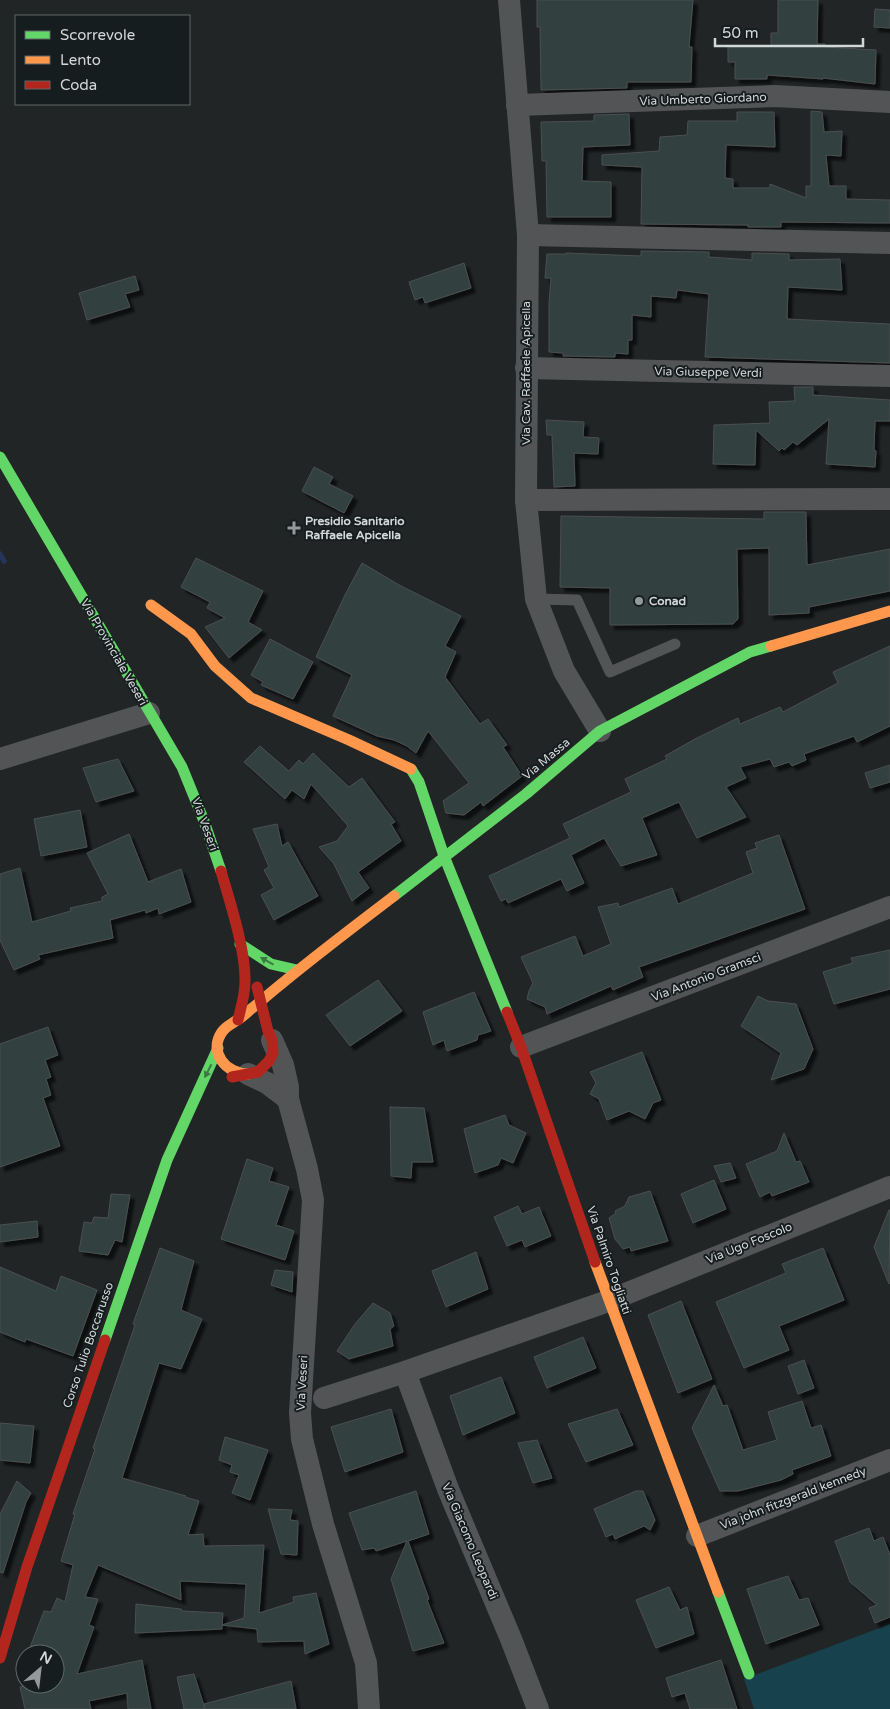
<svg xmlns="http://www.w3.org/2000/svg" width="890" height="1709" viewBox="0 0 890 1709" font-family="'Varela Round',sans-serif">
<style>
.green{fill:#17424d}
.lines{fill:none;stroke-linecap:round;stroke-linejoin:round}
.stream{stroke:#243557;stroke-width:5.5}
.building{fill:#333f3f;stroke:#4b4f4f;filter:url(#shadow)}
.lane{stroke:#535455;stroke-width:11}
.street{stroke:#535455;stroke-width:22}
.fast{stroke:#63d668;stroke-width:11}
.slow{stroke:#ff974d;stroke-width:11}
.jam{stroke:#b3261e;stroke-width:11}
.oneway{fill:#3c7a44}
.poi-dot{fill:#94999a;stroke:#161d1f;stroke-width:2}
.labels{text-anchor:middle;dominant-baseline:central;stroke-width:4;stroke-linejoin:round;paint-order:stroke}
.street-label{font-size:12px;fill:#d2d7d8;stroke:#161d1f}
.poi-label{font-size:12px;font-weight:bold;fill:#d2d7d8;stroke:#161d1f;text-anchor:start}
</style>
<defs>
<filter id="shadow"><feDropShadow dx="4.5" dy="4.5" stdDeviation="1" flood-color="#0009"/></filter>
</defs>
<rect width="100%" height="100%" fill="#212526"/>
<path class="green" d="M890 1624V1709H754L744 1679Z"/>
<g class="lines">
<path class="stream" d="M0 554 4 561"/>
</g>
<g class="building">
<path d="M537 0H693L689 47H692L691 82H627V88L541 90 540 27H537Z"/>
<path d="M778 0H818L817 44H825V47L876 50 875 84 823 78V79L767 75V79H735V62H728V46H771V33H778Z"/>
<path d="M875 9 890 10V28L874 27Z"/>
<path d="M811 111 822 112 824 132 842 131 841 156 826 155 829 186H846V199L890 200V223L781 222V227H748V225L641 224 642 167 602 165V155L659 151 660 137 687 135 688 121H737V112H774L775 147 726 145 725 178 733 179V188H770V184L806 198V186H811Z"/>
<path d="M629 114 630 145 583 147 582 181 611 182V217H547L546 161H542L541 122 594 121V115Z"/>
<path d="M641 251 709 252V257L752 260V253L789 254V260L840 259 842 290 788 287 787 319 890 324V363L705 357 709 294 677 290 676 298 651 296V317L632 315V340H628V354L615 353V357L563 356V353L549 352V303L551 278H545L547 254H566V253L641 256Z"/>
<path d="M464 263 471 288 425 303 423 297 415 300 409 282Z"/>
<path d="M135 276 139 290 125 294 130 307 87 320 79 293Z"/>
<path d="M794 387H813V395L890 400V421H875L874 450 876 451 875 467 826 464 829 419 797 445 793 442 784 450 782 448 779 451 756 430 755 465 713 464 714 425 770 423 769 402 795 401Z"/>
<path d="M546 420 584 422 583 437 599 438 598 454 574 453 575 486 554 487 552 435H547Z"/>
<path d="M314 467 333 477 329 484 353 496 344 513 302 491Z"/>
<path d="M764 512H806L807 565 890 549V591L809 607V613L769 615V548L737 549 738 619 733 624 610 625V588L560 587 561 516 764 519Z"/>
<path d="M196 558 263 591 248 622 262 630 229 658 205 627 225 618 207 608 210 602 181 587Z"/>
<path d="M362 563 401 586 461 616 445 646 456 652 445 677 480 724 488 719 507 745 503 747 522 776 483 806 481 802 464 815 446 813 443 801 469 783 428 731 416 753 407 746 394 740 377 736 333 716 352 675 316 657 345 595Z"/>
<path d="M270 639 313 662 293 699 261 685 263 682 251 675Z"/>
<path d="M890 646V726L857 742 854 736 804 754 806 760 792 766 789 762 774 767 770 759 740 767 746 778 726 787 746 817 697 838 679 802 642 818 657 855 621 866 604 838 571 855 584 883 567 891 561 879 508 903 506 899 501 901 489 876 570 838 563 824 631 792 625 779 667 759 665 756 695 739 738 718 740 724 780 707 783 712 838 683 833 672Z"/>
<path d="M260 746 289 771 299 760 303 764 313 753 349 787 362 778 395 822 391 824 401 841 358 872 369 888 352 901 334 864 319 847 337 841 348 826 311 784 304 799 292 790 285 799 244 762Z"/>
<path d="M118 759 134 791 96 802 83 768Z"/>
<path d="M890 765V782L870 788 865 773Z"/>
<path d="M80 810 87 847 41 856 34 819Z"/>
<path d="M277 824 282 846 288 842 318 896 274 920 261 895 274 888 264 870 269 867 253 829Z"/>
<path d="M129 834 148 882 181 869 191 902 159 914 158 908 146 913 145 910 110 920 113 938 38 955 40 959 14 970 0 940V874L20 868 32 922 71 911 70 908 102 901V897L108 894 87 853Z"/>
<path d="M779 835 805 909 639 967 643 977 613 990 611 986 547 1014 545 1007 527 999 529 991 533 983 521 957 575 936 583 956 611 944 598 907 618 903 619 907 672 888 678 904 753 873 746 852 757 848 755 843Z"/>
<path d="M890 950V989L834 1004 823 972 853 963 851 958Z"/>
<path d="M378 980 402 1011 350 1046 326 1015Z"/>
<path d="M474 992 491 1031 478 1035 477 1040 447 1051 444 1040 433 1045 423 1012Z"/>
<path d="M758 996 768 1001 796 1004 813 1049 804 1069 771 1080 781 1053 741 1026Z"/>
<path d="M48 1027 58 1055 45 1060 51 1077 46 1079 51 1095 43 1098 60 1146 0 1167V1044Z"/>
<path d="M642 1052 661 1100 653 1103 645 1119 629 1111 607 1120 599 1099 590 1094 596 1083 590 1072Z"/>
<path d="M390 1107 424 1108 433 1162H412L411 1178 391 1176Z"/>
<path d="M505 1115 509 1125 526 1133 513 1163 501 1158 498 1165 475 1173 464 1129Z"/>
<path d="M784 1133 796 1162 800 1161 809 1182 772 1196 770 1192 760 1197 746 1164 777 1151Z"/>
<path d="M247 1159 273 1168 269 1181 289 1187 276 1225 294 1231 285 1260 221 1239Z"/>
<path d="M730 1163 736 1178 721 1182 714 1166Z"/>
<path d="M714 1180 726 1209 693 1223 681 1194Z"/>
<path d="M650 1191 668 1241 631 1251 630 1247 623 1249 615 1239 609 1218 616 1213 615 1211 625 1206 629 1197Z"/>
<path d="M111 1194 130 1195 122 1242 115 1240 108 1255 79 1251 84 1222 92 1223 94 1217 108 1218Z"/>
<path d="M518 1206 522 1214 539 1207 551 1236 525 1247 522 1240 507 1246 494 1217Z"/>
<path d="M889 1210H890L889 1284 874 1247Z"/>
<path d="M37 1221 38 1237 0 1242V1225Z"/>
<path d="M160 1248 194 1261 181 1310 202 1319 181 1369 159 1363 122 1478 186 1496 185 1497 199 1501 188 1535 203 1534 204 1546 264 1545 259 1613 294 1602 293 1597 316 1593 329 1644 305 1654 304 1641 258 1642 257 1629 222 1625V1629L135 1633 136 1604 181 1609 182 1611 223 1613 222 1625 244 1618 246 1584 180 1581 181 1600 98 1565 85 1597 98 1599 89 1625 94 1627 77 1674 142 1660 151 1709H128L127 1693 89 1701 91 1709H25L20 1687 34 1684H55V1654H39L29 1650 44 1611 51 1612 57 1598 65 1602 73 1565 61 1561 75 1514H73L95 1449 93 1448 135 1325 133 1324Z"/>
<path d="M823 1248 844 1300 779 1326 789 1350 744 1368 716 1302 786 1273 782 1264Z"/>
<path d="M476 1252 488 1289 446 1307 432 1271Z"/>
<path d="M0 1267 56 1291 61 1276 97 1290 73 1356 26 1339 25 1342 0 1332Z"/>
<path d="M275 1270 293 1272 292 1292 271 1285Z"/>
<path d="M681 1301 712 1379 678 1393 648 1315Z"/>
<path d="M373 1303 390 1313 394 1326 390 1329 393 1346 349 1359 337 1351 355 1324Z"/>
<path d="M583 1337 596 1368 547 1388 534 1357Z"/>
<path d="M804 1360 814 1388 798 1394 788 1366Z"/>
<path d="M501 1377 515 1413 463 1435 450 1396Z"/>
<path d="M714 1385 723 1406 727 1405 743 1450 777 1440 768 1412 802 1401 811 1428 821 1425 831 1456 792 1470 793 1474 781 1480 738 1491H720L692 1428Z"/>
<path d="M391 1409 403 1452 345 1472 331 1427Z"/>
<path d="M617 1409 633 1445 586 1462 568 1424Z"/>
<path d="M0 1423 34 1426 30 1463 0 1460Z"/>
<path d="M225 1437 268 1450 250 1500 232 1493 239 1475 230 1472 232 1465 219 1460Z"/>
<path d="M537 1440 552 1478 533 1483 518 1443Z"/>
<path d="M17 1481 31 1493 26 1502 3 1573 0 1572V1514Z"/>
<path d="M416 1491 429 1534 408 1541 429 1599 427 1600 444 1643 413 1651 391 1579 407 1541 376 1551 374 1548 362 1550 349 1513Z"/>
<path d="M636 1491H643L655 1520 650 1530 644 1526 615 1539 613 1534 606 1537 594 1509Z"/>
<path d="M268 1509 292 1510 290 1520 298 1521 297 1555 281 1554Z"/>
<path d="M869 1528 874 1541 883 1537 890 1555V1617L875 1623 869 1608 877 1605 850 1582 835 1541Z"/>
<path d="M788 1576 799 1600 808 1598 819 1625 766 1644 747 1589Z"/>
<path d="M669 1587 680 1610 687 1607 694 1634 656 1648 636 1600Z"/>
<path d="M721 1660 737 1709H690L685 1693 672 1697 666 1678Z"/>
<path d="M194 1674 205 1709H184L177 1677Z"/>
<path d="M291 1681 296 1709H205L204 1704Z"/>
</g>
<g class="lines">
<path class="lane" d="M536 599 577 600 610 672 675 644"/>
<g class="street">
<path d="M509 0 528 235 526 500 536 599 564 671 600 731"/>
<path d="M517 105 775 96 890 102"/>
<path d="M528 235 890 243"/>
<path d="M526 368 890 376"/>
<path d="M526 500 890 499"/>
<path d="M0 759 149 713"/>
<path d="M272 1040 283 1065 288 1087V1099L307 1169 313 1200 300 1413 302 1439 323 1524 366 1663 369 1709"/>
<path d="M521 1047 890 907"/>
<path d="M248 1074 267 1083 288 1099"/>
<path d="M405 1372 448 1489 511 1639 538 1709"/>
<path d="M324 1398 405 1372 608 1301 890 1187"/>
<path d="M697 1536 890 1460"/>
</g>
<g class="fast">
<path d="M0 457 182 767 204 821 221 871"/>
<path d="M411 769 419 782 444 856 507 1012"/>
<path d="M394 896 526 794 600 731 750 652 771 646"/>
<path d="M240 944 271 964 297 970"/>
<path d="M105 1340 167 1160 218 1048"/>
<path d="M718 1592 749 1674"/>
</g>
<g class="slow">
<path d="M151 605 191 634 215 666 251 698 349 740 411 769"/>
<path d="M771 646 890 611"/>
<path d="M248 1074C226 1074 208 1052 222 1032 226 1026 232 1024 237 1020 244 1016 249 1010 255 1006 300 967 347 932 394 896"/>
<path d="M595 1262 718 1592"/>
</g>
<g class="jam">
<path d="M221 871C230 902 246 951 245 982 245 995 241 1007 238 1020"/>
<path d="M507 1012 521 1047 595 1262"/>
<path d="M232 1077 258 1072 269 1061 273 1053 272 1040 268 1031 257 987"/>
<path d="M0 1658 27 1567 105 1340"/>
</g>
</g>
<defs><path id="oneway-solid" d="M-6-.8H1V-3.2L6.5 0L1 3.2V.8H-6Z" transform="scale(1.25)"/></defs>
<g class="oneway">
<use href="#oneway-solid" transform="translate(267 961) rotate(-151)"/>
<use href="#oneway-solid" transform="translate(208 1071) rotate(117)"/>
</g>
<g class="poi-dot">
<path d="M291.5 520.5h5v5h5v5h-5v5h-5v-5h-5v-5h5z"/>
<circle cx="639" cy="601" r="5"/>
</g>
<g class="labels">
<g class="street-label">
<text transform="translate(703 99) rotate(-2)">Via Umberto Giordano</text>
<text transform="translate(708 372) rotate(1)">Via Giuseppe Verdi</text>
<text transform="translate(526 373) rotate(-90)">Via Cav. Raffaele Apicella</text>
<text transform="translate(114 652) rotate(60)">Via Provinciale Veseri</text>
<text transform="translate(546 759) rotate(-40)">Via Massa</text>
<text transform="translate(205 824) rotate(70)">Via Veseri</text>
<text transform="translate(706 977) rotate(-21)">Via Antonio Gramsci</text>
<text transform="translate(749 1243) rotate(-22)">Via Ugo Foscolo</text>
<text transform="translate(609 1260) rotate(71)">Via Palmiro Togliatti</text>
<text transform="translate(88 1345) rotate(-71)">Corso Tulio Boccarusso</text>
<text transform="translate(302 1383) rotate(-87)">Via Veseri</text>
<text transform="translate(793 1498) rotate(-21)">Via john fitzgerald kennedy</text>
<text transform="translate(470 1541) rotate(67)">Via Giacomo Leopardi</text>
</g>
<g class="poi-label">
<text x="305" y="521">Presidio Sanitario<tspan x="305" dy="14">Raffaele Apicella</tspan></text>
<text x="649" y="601">Conad</text>
</g>
</g>
<rect x="15" y="15" width="175" height="90" fill="#161d1f" stroke="#616769"/>
<rect x="25" y="31" width="25" height="8" fill="#63d668" stroke="#616769"/>
<text x="60" y="40" font-size="15" fill="#d2d7d8">Scorrevole</text>
<rect x="25" y="56" width="25" height="8" fill="#ff974d" stroke="#616769"/>
<text x="60" y="65" font-size="15" fill="#d2d7d8">Lento</text>
<rect x="25" y="81" width="25" height="8" fill="#b3261e" stroke="#616769"/>
<text x="60" y="90" font-size="15" fill="#d2d7d8">Coda</text>
<g transform="translate(40 1669) rotate(28)"><circle r="24" fill="#161d1f" stroke="#616769"/>
<path d="M0-4L9 19L0 12L-9 19Z" fill="#94999a"/>
<text y="-8" font-size="14" font-weight="bold" text-anchor="middle" fill="#d2d7d8">N</text>
</g>
<path d="M715 38v8h148v-8" fill="none" stroke="#d2d7d8" stroke-width="2.5"/>
<text x="722" y="38" font-size="15" fill="#d2d7d8" stroke="#161d1f" stroke-width="4" paint-order="stroke">50 m</text>
</svg>
